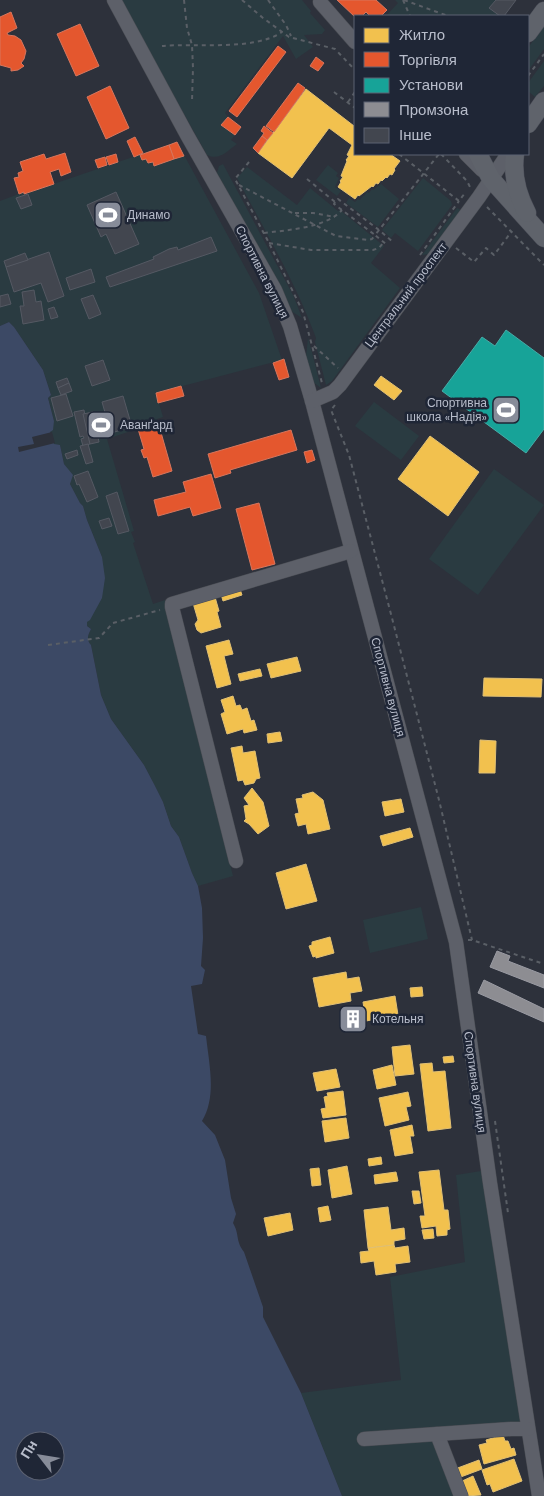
<svg xmlns="http://www.w3.org/2000/svg" width="544" height="1496" viewBox="0 0 544 1496" font-family="'DM Sans',sans-serif">
<style>
.green{fill:#2a3b41}
.water{fill:#3c4965;fill-rule:evenodd}
.pier{fill:#2d313b}
.homes{fill:#f2c14e;stroke:#e1c074}
.shops{fill:#e4572e;stroke:#d7765d}
.public{fill:#17a398;stroke:#47aba7}
.industry{fill:#8d8d92;stroke:#9a9ba3}
.building{fill:#42464f;stroke:#555963}
.lines{fill:none;stroke-linecap:round;stroke-linejoin:round}
.minor-casing{stroke:#494c53;stroke-width:15}
.major-casing{stroke:#4b4e58;stroke-width:19}
.path{stroke:#5a5f66;stroke-width:2;stroke-dasharray:4 4;stroke-linecap:butt}
.minor{stroke:#5d6069;stroke-width:14}
.major{stroke:#5f636b;stroke-width:18}
.labels{text-anchor:middle;dominant-baseline:central;stroke-width:5;stroke-linejoin:round;paint-order:stroke}
.poi-label{font-size:12px;fill:#b8bdcb;stroke:#1f2636;text-anchor:start}
.street-label{font-size:12px;fill:#b8bdcb;stroke:#1f2636}
</style>
<rect width="100%" height="100%" fill="#2d313b"/>
<g class="green">
<path d="M120 0H302L311 11 310 13 325 30 322 34 304 35 313 47 296 59 283 36 225 113 228 117 221 125 235 135 231 140 237 144C227 151 220 161 207 155Z"/>
<path d="M395 0H496L490 8 500 16H386L398 3Z"/>
<path d="M544 25V49L528 71V48Z"/>
<path d="M544 61V86L535 97 528 91V83Z"/>
<path d="M177 142 259 293 282 360 156 393 163 417 157 419 158 422 107 439 134 531 131 532 135 542 133 543 153 604 165 600 233 876 198 886 192 873 179 837 171 826 163 802 154 784 144 765 111 719 101 695 91 645C86 640 88 635 91 629L87 626V622L102 557 87 520 83 506 80 503 70 484 72 475 64 464 60 445H54L50 432 54 421 48 398 51 395 43 370 14 327 9 322 0 326V201L24 192V194Z"/>
<path d="M223 164 293 295C306 325 313 356 321 388L313 382 306 357 308 338 302 318 291 311 275 278 217 173 219 166Z"/>
<path d="M328 165 338 173 336 176 339 178 335 187 341 191 337 196 316 180Z"/>
<path d="M247 167 297 205 310 188 338 211 340 210 384 246 371 263 400 288 332 381 326 385 315 342 316 338C296 283 265 231 237 178Z"/>
<path d="M423 178 451 201 452 205 418 251 395 233 391 238 382 230Z"/>
<path d="M381 184 399 199 378 227 346 203 349 198 355 202 358 199 360 200 363 196H364L367 192 369 193 372 189 373 190Z"/>
<path d="M457 208 461 210 428 254 423 255H422Z"/>
<path d="M374 402 419 436 401 460 355 426Z"/>
<path d="M494 469 544 505 478 595 429 559Z"/>
<path d="M421 907 428 939 370 953 363 920Z"/>
<path d="M481 1171 521 1421 519 1425 431 1430 454 1496H342L301 1393 401 1380 390 1277 465 1262 456 1175Z"/>
</g>
<path class="water" d="M9 322 14 327 43 370 51 395 48 398 54 421 53 430 50 432 54 444 60 445 64 464 73 475 70 484 80 503 83 506 87 520 102 557 105 578 102 598 90 620 87 622V626L91 629C88 635 86 639 91 645L101 695 111 719 144 765 154 784 163 802 171 826 179 837 192 873 198 886 202 908 203 938 201 966 205 970 202 984 191 986 198 1034 206 1036C209 1064 217 1096 202 1121L215 1135 225 1160 231 1198 236 1214 233 1223C240 1235 235 1240 244 1252L263 1307V1317L301 1393 342 1496H0V326ZM25 1441H55V1471H25Z"/>
<path class="pier" d="M52 432 55 443 19 452 18 447 34 444 32 437Z"/>
<g class="homes">
<path d="M306 89 354 126 355 154H390L400 161 394 169 395 170 392 175 390 174 387 178 386 177 382 181 381 180 378 184 376 183 373 187 372 186 359 196 358 195 355 199 338 187 341 182 340 181 343 177 341 176 347 161 346 160 349 156 347 155 352 145 329 128 292 178 258 153Z"/>
<path d="M381 376 402 391 394 400 374 385Z"/>
<path d="M430 436 479 472 448 516 398 479Z"/>
<path d="M240 589 242 595 223 601 221 594Z"/>
<path d="M215 597 219 611 217 612 221 627 201 633 197 630 195 624 198 620 193 603Z"/>
<path d="M229 640 233 654 224 656 231 684 217 688 206 646Z"/>
<path d="M297 657 301 671 271 678 267 664Z"/>
<path d="M260 669 262 676 240 681 238 674Z"/>
<path d="M484 678 542 679 541 697 483 696Z"/>
<path d="M233 696 236 706 240 705 242 710 247 708 251 721 254 720 257 730 244 733 243 729 227 734 221 714 225 712 221 700Z"/>
<path d="M280 732 282 741 268 743 267 734Z"/>
<path d="M480 740 496 741 495 773H479Z"/>
<path d="M242 746 243 753 255 751 260 778 256 779 254 783 245 785 243 780 238 781 231 748Z"/>
<path d="M252 788 263 802 269 826 258 834 249 824 244 821 246 819 244 806 249 805 244 798Z"/>
<path d="M313 792 323 800 330 829 308 834 306 824 298 826 295 814 299 813 296 799 303 798 302 795Z"/>
<path d="M401 799 404 812 385 816 382 802Z"/>
<path d="M410 828 413 837 383 846 380 836Z"/>
<path d="M306 864 317 901 286 909 276 873Z"/>
<path d="M330 937 334 953 316 958V956L313 957 309 946 312 945V942Z"/>
<path d="M346 972 347 979 359 977 362 991 350 993 351 1001 319 1007 313 978Z"/>
<path d="M422 987 423 996 411 997 410 988Z"/>
<path d="M395 996 398 1015 366 1021 363 1002Z"/>
<path d="M410 1045 414 1074 395 1076 392 1047Z"/>
<path d="M453 1056 454 1062 444 1063 443 1057Z"/>
<path d="M432 1063 433 1072 445 1071 451 1128 428 1131 420 1064Z"/>
<path d="M392 1065 396 1085 377 1089 373 1070Z"/>
<path d="M336 1069 340 1087 317 1091 313 1073Z"/>
<path d="M343 1091 346 1115 323 1118 321 1109 326 1108 324 1097 328 1096 327 1093Z"/>
<path d="M408 1092 411 1106 406 1107 409 1120 385 1126 379 1098Z"/>
<path d="M346 1118 349 1138 325 1142 322 1121Z"/>
<path d="M412 1125 414 1136H410L413 1153 395 1156 390 1130Z"/>
<path d="M381 1157 382 1164 369 1166 368 1159Z"/>
<path d="M347 1166 352 1194 332 1198 328 1170Z"/>
<path d="M319 1168 321 1185 312 1186 310 1169Z"/>
<path d="M439 1170 444 1210H448L450 1229 447 1230V1235L437 1236 436 1226 422 1228 420 1216H425L419 1172Z"/>
<path d="M396 1172 398 1181 375 1184 374 1175Z"/>
<path d="M412 1191H419L421 1203 414 1204Z"/>
<path d="M328 1206 331 1220 320 1222 318 1208Z"/>
<path d="M388 1207 391 1230 404 1228 405 1239 394 1241V1245L368 1248 364 1210Z"/>
<path d="M290 1213 293 1230 268 1236 264 1218Z"/>
<path d="M433 1229 434 1238 424 1239 422 1230Z"/>
<path d="M394 1245 395 1248 408 1246 410 1262 395 1264 396 1272 376 1275 374 1261 361 1263 360 1252 369 1251 368 1248Z"/>
<path d="M503 1435 505 1441H508L511 1449 514 1448 516 1455 484 1464 479 1445 487 1443 486 1440Z"/>
<path d="M514 1459 522 1481 493 1492 490 1484 487 1485 482 1470Z"/>
<path d="M479 1460 482 1469 458 1478 455 1469Z"/>
<path d="M473 1476 481 1495 465 1496 460 1482Z"/>
</g>
<g class="shops">
<path d="M337 0H376L387 10 381 16H370L366 12 362 16 360 15 355 17Z"/>
<path d="M11 12 17 28 7 33 8 35 15 36 21 40 26 51 24 59 21 63 24 66 18 70 11 71V68L0 65V17Z"/>
<path d="M80 24 99 66 76 76 57 34Z"/>
<path d="M278 46 286 52 237 117 229 111Z"/>
<path d="M316 57 324 63 318 71 310 66Z"/>
<path d="M298 83 305 88 303 92 274 132 266 126Z"/>
<path d="M110 86 129 128 106 139 87 97Z"/>
<path d="M228 117 241 127 235 135 221 125Z"/>
<path d="M264 126 273 133 267 140 262 136 264 133 261 131Z"/>
<path d="M262 136 267 140 258 153 253 148Z"/>
<path d="M135 137 143 153 134 157 127 141Z"/>
<path d="M177 142 184 156 174 159 169 145Z"/>
<path d="M169 145 174 159 154 166 153 162 148 163 146 159 142 160 140 155Z"/>
<path d="M65 153 71 172 61 176 59 169 50 172 54 184 24 194V192L19 194 14 178 19 177 18 173 23 171 20 162 44 154 46 159Z"/>
<path d="M116 154 118 162 109 165 106 157Z"/>
<path d="M105 157 107 165 98 168 95 160Z"/>
<path d="M284 359 289 377 279 380 273 363Z"/>
<path d="M181 386 184 396 158 403 156 393Z"/>
<path d="M158 422 172 471 153 477 147 457 144 458 141 450 144 449 138 429Z"/>
<path d="M291 430 297 450 230 470 231 473 215 478 208 454Z"/>
<path d="M312 450 315 460 307 463 304 452Z"/>
<path d="M211 474 221 508 193 516 190 507 158 516 154 500 186 492 183 482Z"/>
<path d="M259 503 275 564 252 570 236 509Z"/>
</g>
<path class="public" d="M506 330 544 358V429L526 453 442 391 482 337 495 346Z"/>
<g class="industry">
<path d="M497 951 510 956 508 961 544 975V988L490 967Z"/>
<path d="M484 980 544 1009V1022L478 993Z"/>
<path d="M363 1011 365 1023 344 1027 342 1015Z"/>
</g>
<g class="building">
<path d="M496 0H516L504 16H500L489 8Z"/>
<path d="M116 192 139 244 115 254 106 234 101 237 87 205Z"/>
<path d="M28 194 32 205 21 209 16 198Z"/>
<path d="M211 237 217 251 110 287 106 277 154 259 153 257 169 249 177 247 178 250Z"/>
<path d="M49 252 64 296 48 302 41 283 14 292 6 267Z"/>
<path d="M25 253 28 260 6 267 4 261Z"/>
<path d="M91 269 95 282 70 290 66 278Z"/>
<path d="M34 290 36 302 41 301 44 320 23 324 20 306H24L22 292Z"/>
<path d="M8 294 11 304 0 307V296Z"/>
<path d="M93 295 101 314 89 319 81 299Z"/>
<path d="M54 307 58 317 51 319 48 309Z"/>
<path d="M103 360 110 380 92 386 85 366Z"/>
<path d="M67 378 69 383 58 388 56 382Z"/>
<path d="M69 383 72 391 61 395 58 388Z"/>
<path d="M66 394 73 416 57 421 51 398Z"/>
<path d="M123 396 132 427 111 433 102 402Z"/>
<path d="M84 410 90 444 83 446 81 439 84 438 83 436 80 437 74 412Z"/>
<path d="M93 412 99 442 90 444 83 414Z"/>
<path d="M88 444 93 462 86 464 80 446Z"/>
<path d="M77 450 78 455 67 459 65 454Z"/>
<path d="M88 471 98 497 87 502 79 484 77 485 74 476Z"/>
<path d="M117 492 129 531 118 534 106 496Z"/>
<path d="M109 518 112 526 102 529 99 521Z"/>
</g>
<g class="lines">
<defs>
<g id="minor">
<path d="M114 0 187 135 275 290 290 326 312 401 456 942 490 1183 539 1496"/>
<path d="M320 2 355 42"/>
<path d="M466 154 482 170"/>
<path d="M312 401 333 392 340 385 479 197 508 154"/>
<path d="M236 861 172 607V604L351 551"/>
<path d="M437 1434 461 1496"/>
<path d="M364 1439 511 1429H528"/>
</g>
<g id="major">
<path d="M528 33 544 11"/>
<path d="M528 124 544 101"/>
<path d="M478 154 491 179 544 238"/>
<path d="M515 154C512 175 517 194 527 213"/>
</g>
</defs>
<use href="#minor" class="minor-casing"/>
<use href="#major" class="major-casing"/>
<g class="path">
<path d="M184 0 187 28 192 45 193 68 192 101"/>
<path d="M242 0 263 18 289 37 335 49 355 70"/>
<path d="M268 0 286 25 291 36"/>
<path d="M403 0 410 16"/>
<path d="M404 0 448 16"/>
<path d="M162 46C195 43 255 51 282 32"/>
<path d="M528 76 544 54"/>
<path d="M334 92 355 108"/>
<path d="M348 102 355 92"/>
<path d="M355 119V120"/>
<path d="M399 154 459 201 465 193"/>
<path d="M441 154 467 181 470 187"/>
<path d="M249 162 235 179 269 243 303 312 322 383"/>
<path d="M307 179 335 202 338 199 379 230 439 154"/>
<path d="M239 185 336 236 368 240 372 239 375 235 387 245"/>
<path d="M335 202 334 204 375 235 379 230 393 242"/>
<path d="M487 207 544 265"/>
<path d="M295 213H313L335 217"/>
<path d="M264 233C287 230 326 228 342 210"/>
<path d="M269 243 311 250H373L379 248 383 243"/>
<path d="M456 248 474 262 486 248 494 255 512 231"/>
<path d="M420 255 459 201"/>
<path d="M314 346 338 368"/>
<path d="M335 405 331 410 349 455 392 618 439 800 472 940"/>
<path d="M48 645 99 638 113 623 160 610"/>
<path d="M468 940H472L544 964"/>
<path d="M495 1121 508 1213"/>
</g>
<use href="#minor" class="minor"/>
<use href="#major" class="major"/>
</g>
<defs>
<symbol id="stadium-square" viewBox="-11 -11 22 22"><rect x="-9" y="-9" width="18" height="18" rx="4" fill="#878c99" stroke="#1f2636"/><path d="M0-5a6.5 5 0 1 0 0 10a6.5 5 0 1 0 0-10ZM-3.5-1.8h7v3.6h-7Z" fill="#fff"/></symbol>
<symbol id="building-square" viewBox="-11 -11 22 22"><rect x="-9" y="-9" width="18" height="18" rx="4" fill="#878c99" stroke="#1f2636"/><path d="M-4-6H4V6H1V3H-1V6H-4ZM-2.5-4.3h1.7v1.8h-1.7ZM.8-4.3h1.7v1.8H.8ZM-2.5-1h1.7V.8h-1.7ZM.8-1h1.7V.8H.8Z" fill="#fff"/></symbol>
</defs>
<g fill-rule="evenodd">
<use href="#stadium-square" x="92" y="199" width="32" height="32"/>
<use href="#stadium-square" x="490" y="394" width="32" height="32"/>
<use href="#stadium-square" x="85" y="409" width="32" height="32"/>
<use href="#building-square" x="337" y="1003" width="32" height="32"/>
</g>
<g class="labels">
<g class="poi-label">
<text x="127" y="215">Динамо</text>
<text x="487" y="403" text-anchor="end">Спортивна<tspan x="487" dy="14">школа «Надія»</tspan></text>
<text x="120" y="425">Аванґард</text>
<text x="372" y="1019">Котельня</text>
</g>
<g class="street-label">
<text transform="translate(262 272) rotate(63)">Спортивна вулиця</text>
<text transform="translate(406 295) rotate(-53)">Центральний проспект</text>
<text transform="translate(388 687) rotate(75)">Спортивна вулиця</text>
<text transform="translate(475 1082) rotate(82)">Спортивна вулиця</text>
</g>
</g>
<rect x="354" y="15" width="175" height="140" fill="#1f2636" stroke="#5c6272"/>
<rect x="364" y="28" width="25" height="15" fill="#f2c14e" stroke="#5c6272"/>
<text x="399" y="40" font-size="15" fill="#b8bdcb">Житло</text>
<rect x="364" y="52" width="25" height="15" fill="#e4572e" stroke="#5c6272"/>
<text x="399" y="65" font-size="15" fill="#b8bdcb">Торгівля</text>
<rect x="364" y="78" width="25" height="15" fill="#17a398" stroke="#5c6272"/>
<text x="399" y="90" font-size="15" fill="#b8bdcb">Установи</text>
<rect x="364" y="102" width="25" height="15" fill="#8d8d92" stroke="#5c6272"/>
<text x="399" y="115" font-size="15" fill="#b8bdcb">Промзона</text>
<rect x="364" y="128" width="25" height="15" fill="#42464f" stroke="#5c6272"/>
<text x="399" y="140" font-size="15" fill="#b8bdcb">Інше</text>
<g transform="translate(40 1456) rotate(301)"><circle r="24" fill="#1f2636" stroke="#5c6272"/>
<path d="M0-4L9 19L0 12L-9 19Z" fill="#878c99"/>
<text y="-8" font-size="14" font-weight="bold" text-anchor="middle" fill="#b8bdcb">Пн</text>
</g>
</svg>
